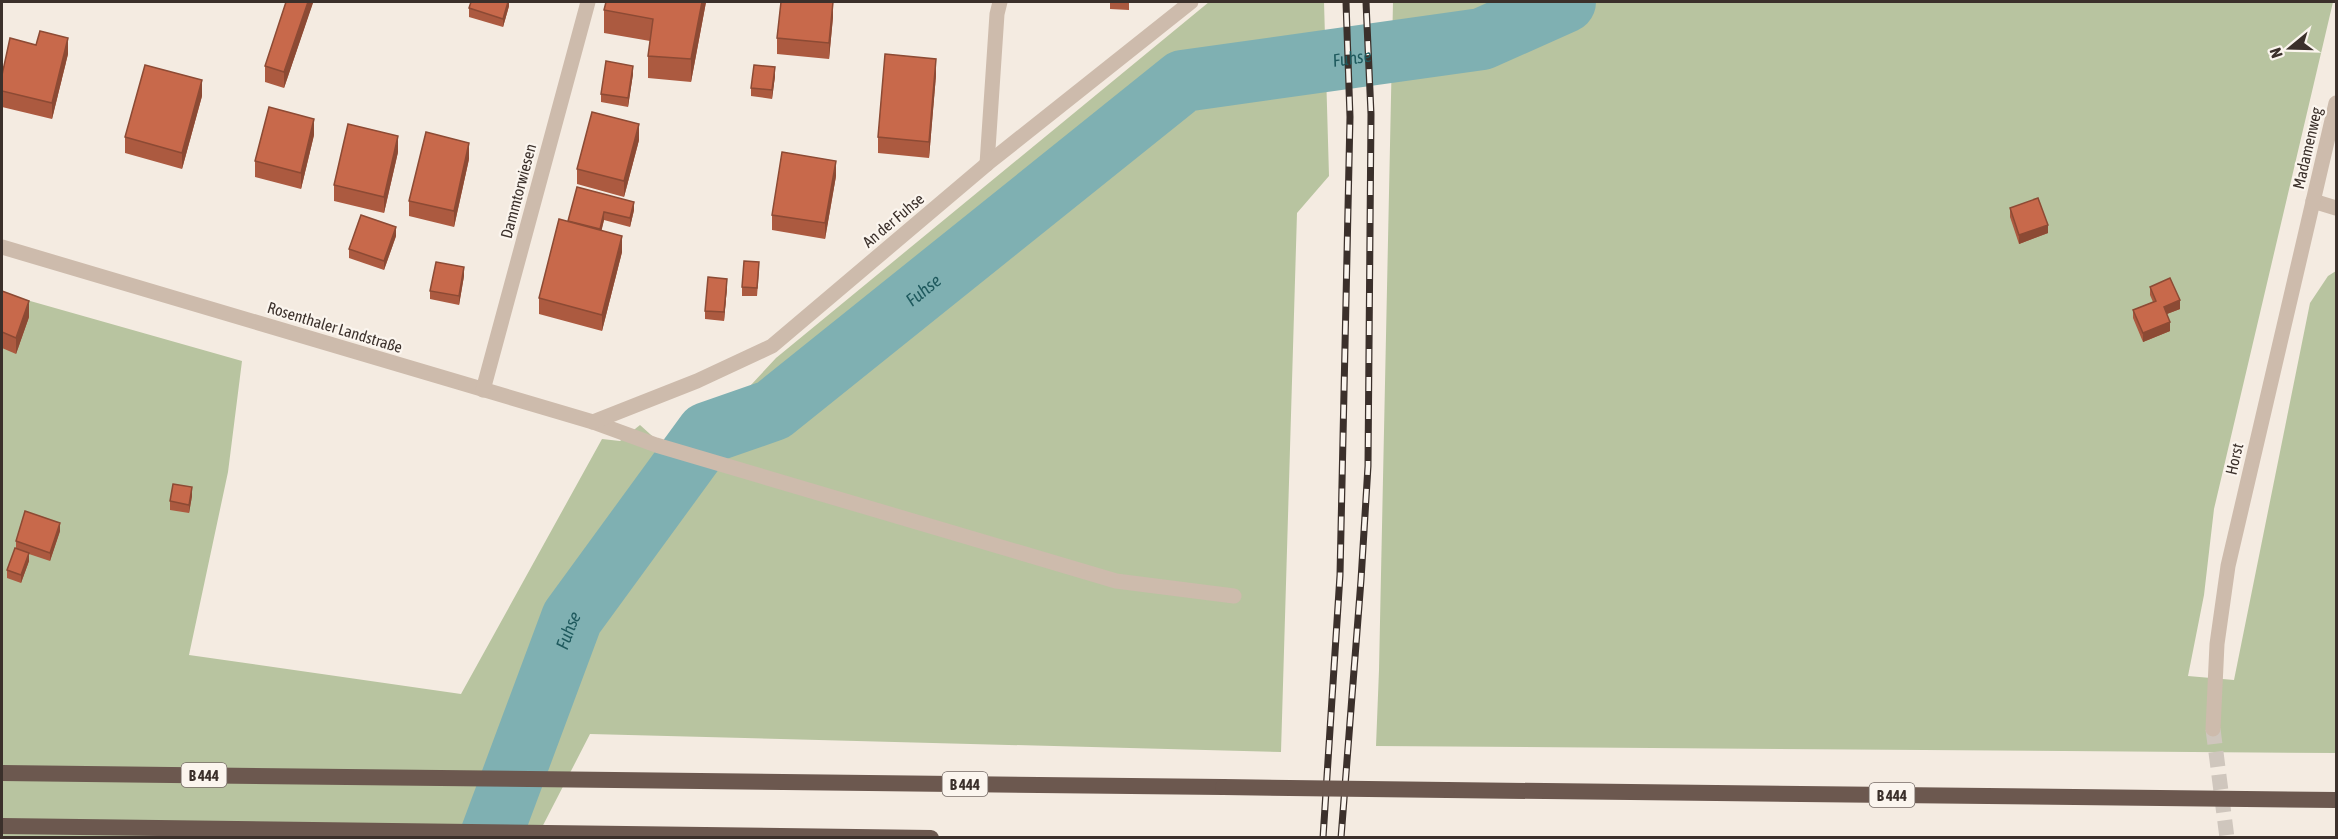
<svg xmlns="http://www.w3.org/2000/svg" width="2338" height="839" viewBox="0 0 2338 839" font-family="'Asap Condensed',sans-serif">
<style>
.green{fill:#b8c4a0}
.lines{fill:none;stroke-linecap:round;stroke-linejoin:round}
.river{stroke:#7fb0b2;stroke-width:62}
.minor-tunnel{stroke:#cfc6bd;stroke-width:15;stroke-dasharray:15 8;stroke-linecap:butt}
.service{stroke:#cdbbac;stroke-width:15}
.minor{stroke:#cdbbac;stroke-width:15}
.trunk{stroke:#6c584f;stroke-width:16}
.rail-casing{stroke:#3b302b;stroke-width:7}
.rail{stroke:#fbf5ee;stroke-width:4.5;stroke-dasharray:14;stroke-linecap:butt}
.trunk-bridge{stroke:#6c584f;stroke-width:16}
.wall{fill:#ac5a40}
.shaded-wall{fill:#8c4a34}
.building{fill:#c8694b;stroke:#8c4a34;stroke-width:1.5}
.labels{text-anchor:middle;dominant-baseline:central;stroke-width:4.5;stroke-linejoin:round;paint-order:stroke}
.shield{fill:#fbf5ee;stroke:#756b66;stroke-width:1.5}
.shield-label{font-size:15px;font-weight:bold;fill:#3b302b}
.street-label{font-size:16px;fill:#3b302b;stroke:#fbf5ee}
.water-label{font-size:18px;font-style:italic;fill:#1f5a5e;stroke:#fbf5ee}
</style>
<rect width="100%" height="100%" fill="#f4ebe1"/>
<g class="green">
<path d="M1209 2H1324L1329 176 1297 213 1281 752 590 734 537 837 2 838V293L242 361 228 472 189 655 461 694 602 439 620 441 640 425 680 461 776 358Z"/>
<path d="M1393 2H2333L2214 509 2204 595 2188 676 2234 680 2310 303 2328 276 2336 271V753L1376 746 1379 670Z"/>
</g>
<g class="lines">
<path class="river" id="s1" d="M490 838 572 618 707 433 773 410 1183 81 1482 39 1565 2"/>
<path class="minor-tunnel" d="M2213 729 2227 838"/>
<g class="service">
<path d="M987 164 997 14 1000 2"/>
<path d="M2 247 593 422 656 445 1116 581 1234 596"/>
</g>
<g class="minor">
<path d="M2313 201 2336 208"/>
<path d="M483 390 588 2"/>
<path d="M593 422 697 381 772 346 987 164 1191 2"/>
<path d="M2213 729 2217 644 2228 566 2336 103"/>
</g>
<g class="trunk">
<path d="M2 773 1223 787"/>
<path d="M1447 790 2336 800"/>
<path d="M2 826 931 838"/>
</g>
<defs>
<g id="rail">
<path d="M1323 838 1340 575 1350 117 1346 2"/>
<path d="M1341 838 1361 580 1368 466 1371 114 1366 2"/>
</g>
</defs>
<use href="#rail" class="rail-casing"/>
<use href="#rail" class="rail"/>
<path class="trunk-bridge" d="M1223 787 1447 790"/>
</g>
<g class="wall">
<path d="M313 2 284 88 265 82V66Z"/>
<path d="M509 2V6L503 27 469 17V8Z"/>
<path d="M606 2H706L691 82 648 78V56L650 41 604 33V10Z"/>
<path d="M1110 2H1129V10L1110 9Z"/>
<path d="M833 17 829 59 777 54V38Z"/>
<path d="M68 54 52 119 2 107V75Z"/>
<path d="M633 74 628 107 601 102V94Z"/>
<path d="M936 75 929 158 878 153V137Z"/>
<path d="M775 76 772 99 751 96V88Z"/>
<path d="M202 96 182 169 125 153V137Z"/>
<path d="M314 135 301 189 255 177V161Z"/>
<path d="M639 140 624 197 577 184V169Z"/>
<path d="M398 152 384 213 334 201V185Z"/>
<path d="M469 159 454 227 409 216V201Z"/>
<path d="M836 176 825 239 772 230V215Z"/>
<path d="M577 187 634 210 630 227 604 220 601 231 622 252 602 331 539 314V298L568 222Z"/>
<path d="M2010 208 2048 233 2019 244 2010 217Z"/>
<path d="M396 236 384 270 349 258V249Z"/>
<path d="M759 271 757 296H742V287Z"/>
<path d="M464 276 459 305 430 299V291Z"/>
<path d="M727 287 724 321 705 319V311Z"/>
<path d="M2150 287 2180 309 2167 314 2170 331 2143 342 2133 318V310L2153 302 2150 295Z"/>
<path d="M2 291 29 317 16 354 2 348Z"/>
<path d="M192 496 189 513 170 510V501Z"/>
<path d="M60 531 50 561 29 554V561L21 583 7 578V570L16 549V541Z"/>
</g>
<g class="shaded-wall">
<path d="M308 2H313V3L284 88V72Z"/>
<path d="M508 2H509V6L503 27V19Z"/>
<path d="M702 2H706L691 82V59Z"/>
<path d="M833 2V17L829 59V43Z"/>
<path d="M68 38V54L52 119V103Z"/>
<path d="M936 59V75L929 158V142Z"/>
<path d="M633 66V74L628 107V98Z"/>
<path d="M775 67V76L772 99V90Z"/>
<path d="M202 80V96L182 169V153Z"/>
<path d="M314 119V135L301 189V173Z"/>
<path d="M639 124V140L624 197V181Z"/>
<path d="M398 136V152L384 213V197Z"/>
<path d="M469 143V159L454 227V211Z"/>
<path d="M836 161V176L825 239V223Z"/>
<path d="M634 202V210L630 227V218Z"/>
<path d="M604 212V220L600 237V229Z"/>
<path d="M2048 225V233L2019 244V235Z"/>
<path d="M396 227V236L384 270V261Z"/>
<path d="M622 236V252L602 331V315Z"/>
<path d="M464 267V276L459 305V296Z"/>
<path d="M727 279V287L724 321V312Z"/>
<path d="M2180 300V309L2164 315V307Z"/>
<path d="M29 301V317L16 354V338Z"/>
<path d="M2170 322V331L2143 342V333Z"/>
<path d="M192 487V496L189 513V505Z"/>
<path d="M60 523V531L50 561V553Z"/>
<path d="M29 553V561L21 583V575Z"/>
</g>
<g class="building">
<path d="M286 2H308L284 72 265 66Z"/>
<path d="M471 2H508L503 19 469 8Z"/>
<path d="M606 2H702L691 59 648 56 653 19 604 10Z"/>
<path d="M781 2H833L829 43 777 38Z"/>
<path d="M40 31 68 38 52 103 2 91V75L10 38 36 45Z"/>
<path d="M885 54 936 59 929 142 878 137Z"/>
<path d="M606 61 633 66 628 98 601 94Z"/>
<path d="M145 65 202 80 182 153 125 137Z"/>
<path d="M754 65 775 67 772 90 751 88Z"/>
<path d="M269 107 314 119 301 173 255 161Z"/>
<path d="M592 112 639 124 624 181 577 169Z"/>
<path d="M348 124 398 136 384 197 334 185Z"/>
<path d="M426 132 469 143 454 211 409 201Z"/>
<path d="M782 152 836 161 825 223 772 215Z"/>
<path d="M577 187 634 202 630 218 604 212 600 229 568 221Z"/>
<path d="M2038 198 2048 225 2019 235 2010 208Z"/>
<path d="M361 215 396 227 384 261 349 249Z"/>
<path d="M559 219 622 236 602 315 539 298Z"/>
<path d="M744 261 759 262 757 288 742 287Z"/>
<path d="M436 262 464 267 459 296 430 291Z"/>
<path d="M708 277 727 279 724 312 705 311Z"/>
<path d="M2170 278 2180 300 2164 307 2170 322 2143 333 2133 310 2156 301 2150 287Z"/>
<path d="M2 291 29 301 16 338 2 332Z"/>
<path d="M173 484 192 487 189 505 170 501Z"/>
<path d="M25 511 60 523 50 553 16 541Z"/>
<path d="M15 548 29 553 21 575 7 570Z"/>
</g>
<g class="labels">
<g class="shield">
<rect x="181.5" y="763" width="45" height="24" rx="4.5"/>
<rect x="942.5" y="772" width="45" height="24" rx="4.5"/>
<rect x="1869.5" y="783" width="45" height="24" rx="4.5"/>
</g>
<g class="shield-label">
<text x="204" y="775">B 444</text>
<text x="965" y="784">B 444</text>
<text x="1892" y="795">B 444</text>
</g>
<g class="street-label">
<text transform="translate(2307 148) rotate(-77)">Madamenweg</text>
<text transform="translate(518 191) rotate(-75)">Dammtorwiesen</text>
<text transform="translate(893 220) rotate(-40)">An der Fuhse</text>
<text transform="translate(335 327) rotate(17)">Rosenthaler Landstraße</text>
<text transform="translate(2234 459) rotate(-77)">Horst</text>
</g>
<g class="water-label">
<text stroke="none"><textPath href="#s1" startOffset="1230">Fuhse</textPath></text>
<text stroke="none"><textPath href="#s1" startOffset="726">Fuhse</textPath></text>
<text stroke="none"><textPath href="#s1" startOffset="222">Fuhse</textPath></text>
</g>
</g>
<rect width="2338" height="839" fill="none" stroke="#3b302b" stroke-width="6"/>
<g transform="translate(2290 48) rotate(251)" stroke="#fbf5ee" stroke-width="4.5" paint-order="stroke">
<path d="M0-4.5L10 22L0 15L-10 22Z" fill="#3b302b"/>
<text y="-9" font-size="16" font-weight="bold" text-anchor="middle" fill="#3b302b">N</text>
</g>
</svg>
